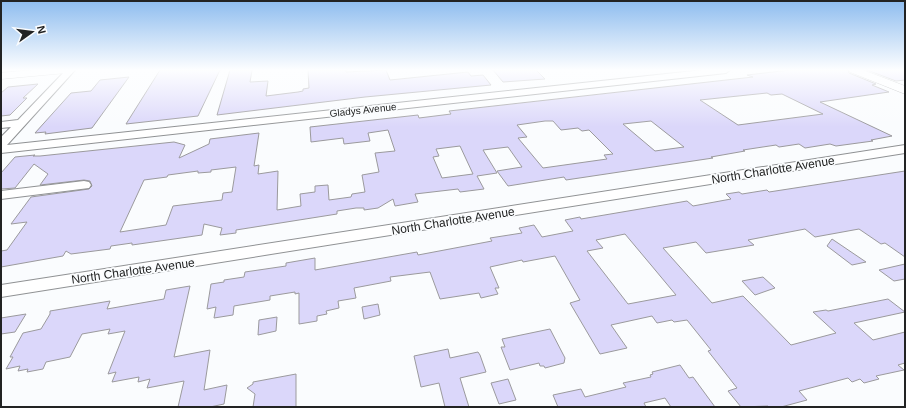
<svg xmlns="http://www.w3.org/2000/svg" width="906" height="408" viewBox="0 0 906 408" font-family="Helvetica,sans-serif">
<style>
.building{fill:#dbd7fa;stroke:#9b9a9d;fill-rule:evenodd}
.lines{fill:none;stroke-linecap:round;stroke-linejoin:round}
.minor-casing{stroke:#909294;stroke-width:2}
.major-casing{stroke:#909294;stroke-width:1}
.minor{fill:#fff;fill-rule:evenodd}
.major{fill:#fff;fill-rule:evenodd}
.labels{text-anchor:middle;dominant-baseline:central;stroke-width:3.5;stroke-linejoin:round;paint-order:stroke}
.far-street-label{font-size:10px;fill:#222323;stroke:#fafcfe}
.street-label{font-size:12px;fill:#222323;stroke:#fafcfe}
</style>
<rect width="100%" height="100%" fill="#fafcfe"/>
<g class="building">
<path d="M160 70H220L198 116 126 124Z"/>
<path d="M230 70H252L250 82 268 81 266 96 298 92 303 91V89L309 88 308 70H346V72L386 70 390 80 468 72 471 76 483 75 491 85 365 97 217 115Z"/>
<path d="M493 70H536L545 79 503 82Z"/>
<path d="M790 70H848L849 73 876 84 872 85 889 92 820 102 892 136 871 140 873 141 836 146 830 144 805 148 799 144 779 147 776 145 743 150 745 151 711 157 713 158 566 180 564 177 508 186 497 171 522 167 508 147 483 150 497 173 477 176 484 189 460 192 458 189 415 194 418 202 395 206 393 199 378 208 364 210V208H356L337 211V214L236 230V233L220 235 222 228 204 224 202 235 132 245V243L111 246 110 249 71 254 66 251 63 256 1 267V251L7 250 27 222 11 224 31 197 89 189 92 186 90 181 84 180 40 185 48 174 34 164 15 188 1 189V173L15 157 35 155 33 156H40L174 142 185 145 179 158 209 144 210 139 259 133 254 166 259 165 258 174 278 171 277 210 301 206 300 194 315 192V186L328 185 329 200 351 197 352 194 365 192 362 175 379 172 375 153 395 151 388 130 368 133 370 141 344 144 343 138 311 142 310 127 418 115 419 118 451 114 449 111 753 77 747 75ZM767 93 771 95 782 94 823 114 738 125 700 100ZM545 121H553L561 130 578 128 582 131 589 130 613 154 604 155 607 159 543 168 518 138 527 137 517 125ZM651 121 684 147 655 151 623 124ZM460 146 473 174 442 178 433 157 439 156 436 149ZM236 167 232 192 223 193 222 200 173 206 166 225 120 232 144 180 167 177 168 175 198 171V173L211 172V170Z"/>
<path d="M867 70H905V80L896 81Z"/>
<path d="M129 77 92 128 45 134 46 132 35 133 71 93 91 91 100 80Z"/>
<path d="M38 84 23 98H27L10 115 1 116V93L8 87Z"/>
<path d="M905 171V257L885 243 881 244 859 229 815 237 805 229 748 240 754 245 706 253 696 242 663 248 712 303 743 296 791 345 836 333 813 312 826 310 828 311 888 299 905 312 854 323 873 340 905 332V363L898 365 904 370 876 376 879 379 864 383 860 379 852 382 848 378 799 391 807 400 781 407H769L768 406 741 407 728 391 737 388 708 351 711 350 687 320 674 322 672 320 657 323 652 316 611 325 627 348 600 354 570 303 580 300 555 256 523 262 522 260 490 267 499 288H495L498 294 481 298 479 293 440 299 430 272 390 277 391 281 354 288 356 298 338 301 339 308 326 311 327 314 317 316V321L299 324V293L295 294V292L270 296V300L234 306 233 315 214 318 216 307 207 309 211 284 224 282V280L244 277 245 272 286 266V263L315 258V270L417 252 418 255 492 241 490 238 522 233 519 228 534 225 542 237 573 231 565 220 580 217 581 219 687 201 693 206 731 199 726 194 739 192 742 194 767 190 769 192ZM625 234 651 265 676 295 628 304 587 251 603 248 596 240Z"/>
<path d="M832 239 866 262 852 265 827 246Z"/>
<path d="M905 264V279L894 281 879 270Z"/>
<path d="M763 277 775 288 755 295 742 281Z"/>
<path d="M190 286 174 357 210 350 204 390 227 385 224 404 210 407H178L184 381 147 388 150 379 138 382 139 377 112 382 116 372 108 374 125 331 108 334 110 329 82 334 70 357 46 362 43 369 27 372 28 369 18 371 20 366 6 369 13 357H10L23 333 41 329 50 314V311L110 301 107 309 164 299 166 290Z"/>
<path d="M378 304 380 315 364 319 362 307Z"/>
<path d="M26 314 15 332 1 334V318Z"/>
<path d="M277 317 276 331 258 335 259 320Z"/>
<path d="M550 329 565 358 564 363 545 368 544 366H540L539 363 510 370 501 347H505L502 339Z"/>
<path d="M448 349 450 358 478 352 480 355 486 372 460 378 469 407H445L439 383 421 387 414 356Z"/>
<path d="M680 365 689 378 693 377 715 407H671L665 398 644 403 646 407H558L553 395 581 389 585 397 626 387 623 383 651 377 650 375 653 374 652 372Z"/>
<path d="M296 374V407H253L255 394 247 388 253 384V382Z"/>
<path d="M508 379 516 400 499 404 491 383Z"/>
</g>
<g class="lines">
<defs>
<g id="minor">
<path d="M66 70H75L7 145 703 70H730L726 73 1 153V137L11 127 1 128V122L18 120Z"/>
<path d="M905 145V153L1 297V285Z"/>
<path d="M84 181 89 182 91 185 89 188 1 199V191Z"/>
</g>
<g id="major">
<path d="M33 70H71L66 73 1 79V73Z"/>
<path d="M849 70H863L905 86V94L850 72Z"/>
</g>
</defs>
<use href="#minor" class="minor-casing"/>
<use href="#major" class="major-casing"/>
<use href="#minor" class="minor"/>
<use href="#major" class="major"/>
</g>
<linearGradient id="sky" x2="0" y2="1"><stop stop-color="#8dbcef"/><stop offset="0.55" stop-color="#fdfeff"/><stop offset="1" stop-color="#fdfeff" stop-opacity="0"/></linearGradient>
<rect width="906" height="127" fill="url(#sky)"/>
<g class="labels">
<g class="far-street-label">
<text transform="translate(363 110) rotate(-6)">Gladys Avenue</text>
</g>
<g class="street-label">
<text transform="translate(773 170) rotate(-9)">North Charlotte Avenue</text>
<text transform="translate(453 221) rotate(-9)">North Charlotte Avenue</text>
<text transform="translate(133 271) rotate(-8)">North Charlotte Avenue</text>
</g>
</g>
<rect width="906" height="408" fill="none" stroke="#222323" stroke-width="4"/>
<g transform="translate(32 32) rotate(76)" stroke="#fafcfe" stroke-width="3" paint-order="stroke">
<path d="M0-3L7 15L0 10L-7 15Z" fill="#222323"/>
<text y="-6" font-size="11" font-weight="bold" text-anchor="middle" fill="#222323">N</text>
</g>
</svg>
